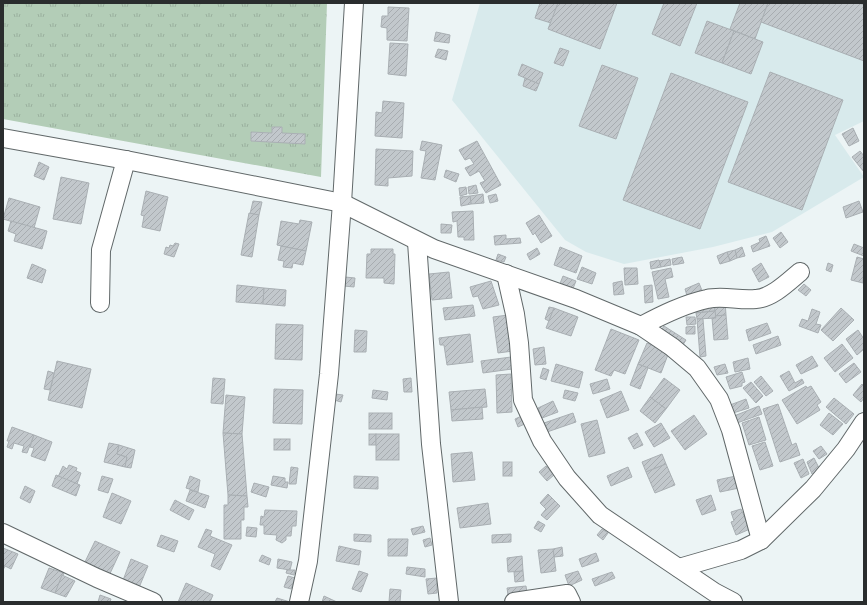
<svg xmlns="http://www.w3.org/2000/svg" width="867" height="605" viewBox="0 0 867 605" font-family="Poppins,sans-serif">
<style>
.built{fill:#d8eaec}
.grass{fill:url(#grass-tufts);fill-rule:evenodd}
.building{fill:url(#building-hatch);stroke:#a9afb3}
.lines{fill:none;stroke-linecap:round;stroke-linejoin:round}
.minor-casing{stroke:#616869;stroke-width:20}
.minor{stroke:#fff;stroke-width:18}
</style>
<defs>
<pattern id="grass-tufts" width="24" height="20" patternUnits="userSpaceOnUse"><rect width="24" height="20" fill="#b3cdb7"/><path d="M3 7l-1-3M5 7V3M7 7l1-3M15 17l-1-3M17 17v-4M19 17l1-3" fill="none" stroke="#9ab09e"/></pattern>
<pattern id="building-hatch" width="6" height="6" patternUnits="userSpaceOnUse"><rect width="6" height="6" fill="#c2c8cc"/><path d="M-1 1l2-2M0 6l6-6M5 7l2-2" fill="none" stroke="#a7acb0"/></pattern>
</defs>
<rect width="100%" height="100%" fill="#ecf4f5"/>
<path class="built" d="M480 3H864V121L835 135 864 177 772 232 713 247 624 264 586 252 565 240 452 100Z"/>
<path class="grass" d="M3 3H327L321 177 3 119ZM272 127H282V133L305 134V143L251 141V132L272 133Z"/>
<g class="building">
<path d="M540 3H558L551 23 535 18Z"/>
<path d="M558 3H617L600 49 548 29Z"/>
<path d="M664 3H697L680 46 652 34Z"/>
<path d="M740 3H768L755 39 730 29Z"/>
<path d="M768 3H858L864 5V61L761 22Z"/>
<path d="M388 7 409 8 407 41 387 40V28L381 27 382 16H388Z"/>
<path d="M707 21 734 31 722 63 695 53Z"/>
<path d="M734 31 763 42 751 74 722 63Z"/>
<path d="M436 32 450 35 449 43 434 41Z"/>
<path d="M390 43 408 44 406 76 388 74Z"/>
<path d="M560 48 569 51 563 66 554 63Z"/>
<path d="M438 49 448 51 446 60 435 57Z"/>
<path d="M522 64 543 73 539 84 518 75Z"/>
<path d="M602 65 638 78 616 139 579 126Z"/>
<path d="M770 72 843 100 802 210 728 182Z"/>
<path d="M671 73 748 102 700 229 623 200Z"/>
<path d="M525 78 539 84 536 91 523 86Z"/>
<path d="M383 101 404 103 402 138 375 136 376 112 382 113Z"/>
<path d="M272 127H282V133L305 134V144L251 141V132L272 133Z"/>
<path d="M853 128 859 141 849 146 842 134Z"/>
<path d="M422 141 442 145 435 180 421 178 426 151 420 150Z"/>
<path d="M477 141 501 185 486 193 480 183 485 181 479 171 470 176 465 168 474 164 470 158 465 160 459 150Z"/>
<path d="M376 149 413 151 412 176 388 178V186L375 185Z"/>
<path d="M860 151 864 156V172L852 157Z"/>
<path d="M39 162 49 167 44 180 34 176Z"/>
<path d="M446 170 459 174 456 182 444 177Z"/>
<path d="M61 177 89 183 81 224 53 219Z"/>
<path d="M476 185 478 193 469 194 468 187Z"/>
<path d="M466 187 467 194 460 196 459 188Z"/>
<path d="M146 191 168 197 160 231 142 227 144 216 141 215Z"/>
<path d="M483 194 484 203 471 204 470 196Z"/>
<path d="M496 194 498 201 490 203 488 196Z"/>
<path d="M470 196 471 204 461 206 460 197Z"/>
<path d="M9 198 40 207 34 228 3 219Z"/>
<path d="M253 201 262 202 259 215 250 214Z"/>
<path d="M859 201 863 212 846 218 843 207Z"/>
<path d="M473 211 474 240H464V237H458L457 221 453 222 452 212Z"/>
<path d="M249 213 259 215 252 257 241 255Z"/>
<path d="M539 215 552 236 541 243 535 233 533 235 526 223Z"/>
<path d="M300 220 312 222 306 251 277 245 281 221 299 224Z"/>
<path d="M11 221 47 231 42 249 14 241 16 234 8 231Z"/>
<path d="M441 224 452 225 451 233H441Z"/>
<path d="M781 232 788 242 780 248 773 238Z"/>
<path d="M506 235V239L520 238 521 243 495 245 494 236Z"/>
<path d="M766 236 770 246 753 252 751 246 760 242 759 239Z"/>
<path d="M175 243 179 244 174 257 164 254 166 247 169 248 170 245 173 246Z"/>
<path d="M854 244 864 248V256L851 251Z"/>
<path d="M281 246 306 251 303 265 293 263 292 268 283 267 284 261 278 260Z"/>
<path d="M560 247 582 256 576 273 554 265Z"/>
<path d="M742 247 745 256 737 258 735 250Z"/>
<path d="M537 248 540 254 530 260 527 254Z"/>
<path d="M371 249H393V254H395L394 284 384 283V278H366L367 254H371Z"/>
<path d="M735 250 737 258 730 261 727 252Z"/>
<path d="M727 252 730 261 720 264 717 256Z"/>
<path d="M498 254 506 257 504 262 496 260Z"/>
<path d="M682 257 684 263 673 265 672 259Z"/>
<path d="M857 257 864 259 863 283 851 280Z"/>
<path d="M670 259 671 265 661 267 659 261Z"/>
<path d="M659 260 661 267 651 269 650 262Z"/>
<path d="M761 263 769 277 759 282 752 269Z"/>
<path d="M828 263 833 265 831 272 826 270Z"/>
<path d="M32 264 46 270 42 283 27 278Z"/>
<path d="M582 267 596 273 592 284 577 279Z"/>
<path d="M624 268H637L638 284 625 285Z"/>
<path d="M671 268 673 277 665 279 669 297 658 299 652 272Z"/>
<path d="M449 272 452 298 432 300 429 274Z"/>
<path d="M563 276 576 281 572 291 559 286Z"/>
<path d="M345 277 355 278 354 287 344 286Z"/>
<path d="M491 281 499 305 483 309 478 296 473 297 470 287Z"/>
<path d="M622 281 624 294 614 295 613 283Z"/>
<path d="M699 283 703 293 688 299 685 289Z"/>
<path d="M804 284 811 290 806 296 798 290Z"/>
<path d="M237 285 264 288 263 304 236 302Z"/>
<path d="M652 285 653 302 645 303 644 286Z"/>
<path d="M264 288 286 290 285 306 263 304Z"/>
<path d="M725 301 726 315 715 316 714 302Z"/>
<path d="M714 302 715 311 696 313V304Z"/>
<path d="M473 305 475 316 445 320 443 308Z"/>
<path d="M549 307 554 308 549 321 545 319Z"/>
<path d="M554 308 578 317 571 336 546 328Z"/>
<path d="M841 308 854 320 833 341 821 330Z"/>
<path d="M812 309 820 312 816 324 821 325 818 333 799 326 802 319 808 321Z"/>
<path d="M715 311 716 318 697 319 696 313Z"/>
<path d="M508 315 513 351 498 353 493 317Z"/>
<path d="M726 315 728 339 714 340 712 318H716L715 316Z"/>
<path d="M686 317H695L696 324 687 325Z"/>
<path d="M697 319H703L706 356 700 357Z"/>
<path d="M767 323 771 333 749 341 746 330Z"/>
<path d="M276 324 303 325 302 360 275 359Z"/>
<path d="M664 326 686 340 681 348 659 334Z"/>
<path d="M695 326V334H686V327Z"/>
<path d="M611 329 639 340 625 374 614 370 611 376 595 370Z"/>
<path d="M355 330 367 331 366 352H354Z"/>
<path d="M858 330 864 339V349L857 355 846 339Z"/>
<path d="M470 334 473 362 447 365 444 345H440L439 338Z"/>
<path d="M778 336 781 345 756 354 753 345Z"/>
<path d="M647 343 669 352 661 373 638 364Z"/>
<path d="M842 344 853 358 835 372 824 358Z"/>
<path d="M544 347 546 364 535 365 533 349Z"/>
<path d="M812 356 818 366 801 374 796 365Z"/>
<path d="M511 357 512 369 483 373 481 361Z"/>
<path d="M748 358 750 369 735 372 733 362Z"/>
<path d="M57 361 91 369 82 408 48 400Z"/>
<path d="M854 363 861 372 846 383 839 374Z"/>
<path d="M556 364 583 372 579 388 551 381Z"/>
<path d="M638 364 648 368 640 389 630 385Z"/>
<path d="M725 364 728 373 717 375 714 367Z"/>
<path d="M543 368 549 370 546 380 540 378Z"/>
<path d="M48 371 54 373 50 390 44 389Z"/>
<path d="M789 371 795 383 802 379 804 383 789 391 780 376Z"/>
<path d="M742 372 745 382 742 383V386L730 389 726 377Z"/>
<path d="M511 374 512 412 497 413 496 375Z"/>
<path d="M761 376 773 391 766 396 754 382Z"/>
<path d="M213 378 225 379 223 404 211 403Z"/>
<path d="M411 378 412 392H404L403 379Z"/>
<path d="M664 378 680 390 666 409 650 397Z"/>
<path d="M607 379 610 389 593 394 590 384Z"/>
<path d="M751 382 763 396 756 403 743 388Z"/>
<path d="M862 384 864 386V398L861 402 853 395Z"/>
<path d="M806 386 807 388 811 386 821 402 817 405 820 410 797 424 782 400Z"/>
<path d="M274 389 303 390 302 424 273 423Z"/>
<path d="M485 389 487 407 451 410 449 392Z"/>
<path d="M373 390 388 392 387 400 372 398Z"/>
<path d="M565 390 578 393 575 401 563 398Z"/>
<path d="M621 391 629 410 607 418 600 400Z"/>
<path d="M335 394 343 395 341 402 334 400Z"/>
<path d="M226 395 245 397 242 434 223 433Z"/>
<path d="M650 397 666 409 655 423 640 411Z"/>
<path d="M834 398 854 414 846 424 826 407Z"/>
<path d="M746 399 749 408 733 413 730 405Z"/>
<path d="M553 401 558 412 542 418 538 408Z"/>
<path d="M778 404 792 445 796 443 800 455 780 462 763 409Z"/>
<path d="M759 406 762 414 737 423 734 416Z"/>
<path d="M482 407 483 419 452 421 451 410Z"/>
<rect x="369" y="413" width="23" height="16"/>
<path d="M573 413 576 422 547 432 544 423Z"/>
<path d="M829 413 843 424 833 435 820 425Z"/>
<path d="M524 415 527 423 518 427 515 419Z"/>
<path d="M694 415 707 434 685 450 671 431Z"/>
<path d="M759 417 766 440 749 445 742 423Z"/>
<path d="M597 420 605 453 589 457 581 424Z"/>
<path d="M661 423 670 438 654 447 645 432Z"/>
<path d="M12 427 34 435 27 453 22 452 24 446 14 443 12 449 7 447 9 441H7Z"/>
<path d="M223 433 242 434 247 496 228 495Z"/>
<path d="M637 433 643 445 634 449 628 438Z"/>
<rect x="369" y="434" width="7" height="11"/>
<rect x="376" y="434" width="23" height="26"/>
<path d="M34 435 52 442 45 461 31 456 34 448 30 447Z"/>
<rect x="274" y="439" width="16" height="11"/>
<path d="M765 442 773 466 760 470 752 446Z"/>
<path d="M109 443 119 445 117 454 127 457 125 467 104 462Z"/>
<path d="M119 445 135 450 131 468 125 467 127 457 117 454Z"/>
<path d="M821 446 827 454 819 459 813 451Z"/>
<path d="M472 452 475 480 453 482 451 454Z"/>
<path d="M662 454 666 464 646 472 642 462Z"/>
<path d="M814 458 820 470 812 474 807 462Z"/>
<path d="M803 459 809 474 801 478 794 463Z"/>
<rect x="503" y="462" width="9" height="14"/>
<path d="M666 464 675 485 655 493 646 472Z"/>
<path d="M69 465 77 468 76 471 81 473 77 484 58 477 63 466 67 469Z"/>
<path d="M546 466 554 475 547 481 539 472Z"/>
<path d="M291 467 298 468 296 484H289Z"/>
<path d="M628 467 632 477 611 486 607 476Z"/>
<path d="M56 475 80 485 76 496 52 486Z"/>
<path d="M102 476 113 479 108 493 98 490Z"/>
<path d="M190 476 200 480 198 492 186 488Z"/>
<path d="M273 476 285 478V482H288L287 488 271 485Z"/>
<path d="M354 476 378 477V489L354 488Z"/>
<path d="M736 476 739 488 720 492 717 480Z"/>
<path d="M254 483 269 487 266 497 251 492Z"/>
<path d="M25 486 35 491 30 503 20 498Z"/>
<path d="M190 490 209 496 205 508 186 501Z"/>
<path d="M112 493 131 501 121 524 103 517Z"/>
<path d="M548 494 560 506 547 520 541 515 546 509 540 503Z"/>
<path d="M228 495 247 496 248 507H244V520H241V539H224V505H228Z"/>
<path d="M711 495 716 510 702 515 696 500Z"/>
<path d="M175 500 194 510 189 520 170 510Z"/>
<path d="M488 503 491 524 460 528 457 508Z"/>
<path d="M741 509 750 529 736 535 731 522 734 521 731 512Z"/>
<path d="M265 510 297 511 296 526H292L291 536H286V540L282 543 276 540 277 535 264 534V525H260L261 516 264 517Z"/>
<path d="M538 521 545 525 541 532 534 528Z"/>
<path d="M423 526 425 532 413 535 411 529Z"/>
<path d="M247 527 257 528 256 537 246 536Z"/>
<path d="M206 529 212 531 210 536 232 545 220 570 211 566 215 554 198 547Z"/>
<path d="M602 529 608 533 603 540 597 535Z"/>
<path d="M354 534 371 535V542L354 541Z"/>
<path d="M511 534V542L492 543V535Z"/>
<path d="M161 535 178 541 174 552 157 546Z"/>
<path d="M430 538 432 545 425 547 423 540Z"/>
<path d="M388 539H408L407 556H388Z"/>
<path d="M95 541 120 552 107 580 84 564Z"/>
<path d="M339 546 361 551 359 565 336 561Z"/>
<path d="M562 547 563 556 554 557 553 549Z"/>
<path d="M3 548 18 554 11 569 5 566 3 570Z"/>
<path d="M553 549 556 571 541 573 538 550Z"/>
<path d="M596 553 599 561 582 567 579 559Z"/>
<path d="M262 555 271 559 269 565 259 561Z"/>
<path d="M522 556 523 571 508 572 507 558Z"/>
<path d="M131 559 148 566 138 590 122 583Z"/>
<path d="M278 559 292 562 290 570 277 568Z"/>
<path d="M407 567 425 569V577L406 574Z"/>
<path d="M49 568 64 573 55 593 41 588Z"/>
<path d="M287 570H295L294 575 286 573Z"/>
<path d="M359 571 368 574 361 592 352 589Z"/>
<path d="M523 571 524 581 515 582 514 572Z"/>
<path d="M578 571 582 580 569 586 565 575Z"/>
<path d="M612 572 615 578 595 586 592 579Z"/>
<path d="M62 575 75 581 66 597 55 593Z"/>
<path d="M288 576 295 578 291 589 284 587Z"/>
<path d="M437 578V593L428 594 426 579Z"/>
<path d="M186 583 213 595 210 602H178Z"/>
<path d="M526 586 527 593 508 595 507 588Z"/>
<path d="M390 589 401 590 400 602H389Z"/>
<path d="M100 595 111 599 110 602H98Z"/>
<path d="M324 596 337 602H322Z"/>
<path d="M277 598 290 602H275Z"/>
</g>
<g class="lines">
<defs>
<g id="minor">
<path d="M3 138 126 160 342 203 434 249 576 299 641 326 672 347 697 368 719 399 731 430 761 540"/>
<path d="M417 242 431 444 449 602"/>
<path d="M506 274 515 314 519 343 523 400 542 441 567 478 600 515 714 592 733 602"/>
<path d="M100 303 101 250 126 160"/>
<path d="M641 326C662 315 684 304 707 299 723 295 739 301 756 299 772 298 788 282 800 272"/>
<path d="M3 533 97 578 153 602"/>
<path d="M679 568 741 550 761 540 813 489 846 449 864 422"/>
<path d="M299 602 308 561 329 374 342 203 354 3"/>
<path d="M514 602 567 594 571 602"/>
</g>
</defs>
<use href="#minor" class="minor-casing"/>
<use href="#minor" class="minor"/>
</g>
<rect width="867" height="605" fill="none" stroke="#2a2d2e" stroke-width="8"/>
</svg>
